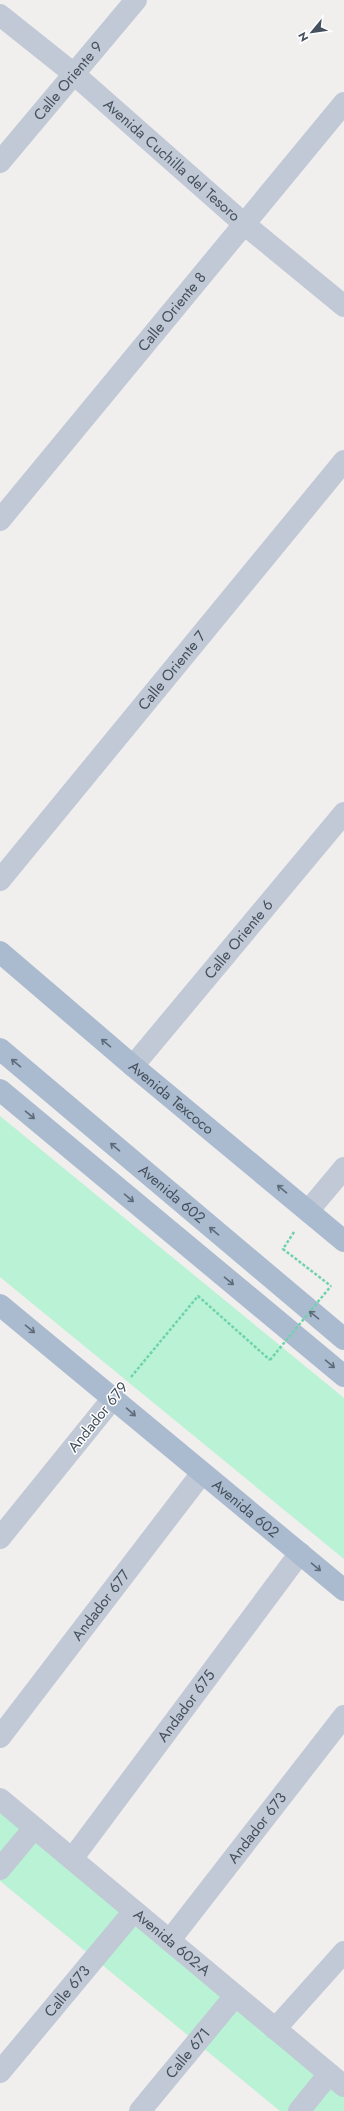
<svg xmlns="http://www.w3.org/2000/svg" width="344" height="2111" viewBox="0 0 344 2111" font-family="Jost,sans-serif">
<style>
.green{fill:#b9f2d4}
.lines{fill:none;stroke-linecap:round;stroke-linejoin:round}
.path{stroke:#6ed3aa;stroke-width:2.5;stroke-dasharray:3 2;stroke-linecap:butt}
.minor{stroke:#c0c9d5;stroke-width:22}
.major{stroke:#abbbcf;stroke-width:22}
.path-bridge{stroke:#6ed3aa;stroke-width:2.5;stroke-dasharray:3 2;stroke-linecap:butt}
.oneway{stroke:#5e6b7a}
.labels{text-anchor:middle;dominant-baseline:central;stroke-width:3;stroke-linejoin:round;paint-order:stroke}
.street-label{font-size:15px;fill:#45505d;stroke:#fff}
</style>
<rect width="100%" height="100%" fill="#f1eeee"/>
<g class="green">
<path d="M0 1116 344 1398V1559L0 1277Z"/>
<path d="M0 1807 344 2089V2111H280L0 1881Z"/>
</g>
<g class="lines">
<g class="path">
<path d="M294 1232 283 1249 331 1286"/>
<path d="M131 1377 198 1296 270 1360"/>
</g>
<g class="minor">
<path id="s1" d="M0 15 74 74 243 223 344 306"/>
<path id="s2" d="M0 162 136 0"/>
<path id="s3" d="M0 520 344 103"/>
<path id="s4" d="M0 880 344 461"/>
<path id="s5" d="M133 1066 344 813"/>
<path d="M308 1211 344 1168"/>
<path d="M0 1538 114 1397"/>
<path id="s6" d="M0 1737 202 1473"/>
<path id="s7" d="M0 1799 344 2086"/>
<path id="s8" d="M72 1859 300 1553"/>
<path d="M0 1869 34 1828"/>
<path id="s9" d="M170 1940 344 1716"/>
<path d="M275 2029 344 1952"/>
<path id="s10" d="M0 2072 134 1911"/>
<path id="s11" d="M140 2111 235 1996"/>
<path d="M299 2111 329 2074"/>
</g>
<g class="major">
<path id="s12" d="M0 952 133 1066 344 1241"/>
<path id="s13" d="M0 1049 344 1339"/>
<path d="M0 1090 344 1376"/>
<path id="s14" d="M0 1305 344 1590"/>
</g>
<path class="path-bridge" d="M270 1360 331 1286"/>
</g>
<defs><path id="oneway-shaft" d="M-6 0H5M1.5-3L5.5 0L1.5 3" fill="none" stroke-width="1.6" stroke-linecap="round" stroke-linejoin="round"/></defs>
<g class="oneway">
<use href="#oneway-shaft" transform="translate(106 1043) rotate(-140)"/>
<use href="#oneway-shaft" transform="translate(16 1063) rotate(-140)"/>
<use href="#oneway-shaft" transform="translate(30 1115) rotate(40)"/>
<use href="#oneway-shaft" transform="translate(115 1147) rotate(-140)"/>
<use href="#oneway-shaft" transform="translate(282 1189) rotate(-140)"/>
<use href="#oneway-shaft" transform="translate(129 1198) rotate(40)"/>
<use href="#oneway-shaft" transform="translate(214 1231) rotate(-140)"/>
<use href="#oneway-shaft" transform="translate(229 1281) rotate(40)"/>
<use href="#oneway-shaft" transform="translate(314 1315) rotate(-141)"/>
<use href="#oneway-shaft" transform="translate(30 1329) rotate(39)"/>
<use href="#oneway-shaft" transform="translate(330 1364) rotate(40)"/>
<use href="#oneway-shaft" transform="translate(131 1412) rotate(41)"/>
<use href="#oneway-shaft" transform="translate(316 1567) rotate(40)"/>
</g>
<g class="labels">
<g class="street-label">
<text stroke="none"><textPath href="#s2" startOffset="106">Calle Oriente 9</textPath></text>
<text stroke="none"><textPath href="#s1" startOffset="225">Avenida Cuchilla del Tesoro</textPath></text>
<text stroke="none"><textPath href="#s3" startOffset="270">Calle Oriente 8</textPath></text>
<text stroke="none"><textPath href="#s4" startOffset="271">Calle Oriente 7</textPath></text>
<text stroke="none"><textPath href="#s5" startOffset="165">Calle Oriente 6</textPath></text>
<text stroke="none"><textPath href="#s12" startOffset="225">Avenida Texcoco</textPath></text>
<text stroke="none"><textPath href="#s13" startOffset="225">Avenida 602</textPath></text>
<text transform="translate(98 1417) rotate(-51)">Andador 679</text>
<text stroke="none"><textPath href="#s14" startOffset="319">Avenida 602</textPath></text>
<text stroke="none"><textPath href="#s6" startOffset="166">Andador 677</textPath></text>
<text stroke="none"><textPath href="#s8" startOffset="191">Andador 675</textPath></text>
<text stroke="none"><textPath href="#s9" startOffset="142">Andador 673</textPath></text>
<text stroke="none"><textPath href="#s7" startOffset="224">Avenida 602-A</textPath></text>
<text stroke="none"><textPath href="#s10" startOffset="105">Calle 673</textPath></text>
<text stroke="none"><textPath href="#s11" startOffset="75">Calle 671</textPath></text>
</g>
</g>
<g transform="translate(312 32) rotate(241)" stroke="#ffffff" stroke-width="3" paint-order="stroke">
<path d="M0-3L7 15L0 10L-7 15Z" fill="#45505d"/>
<text y="-6" font-size="11" font-weight="bold" text-anchor="middle" fill="#45505d">N</text>
</g>
</svg>
